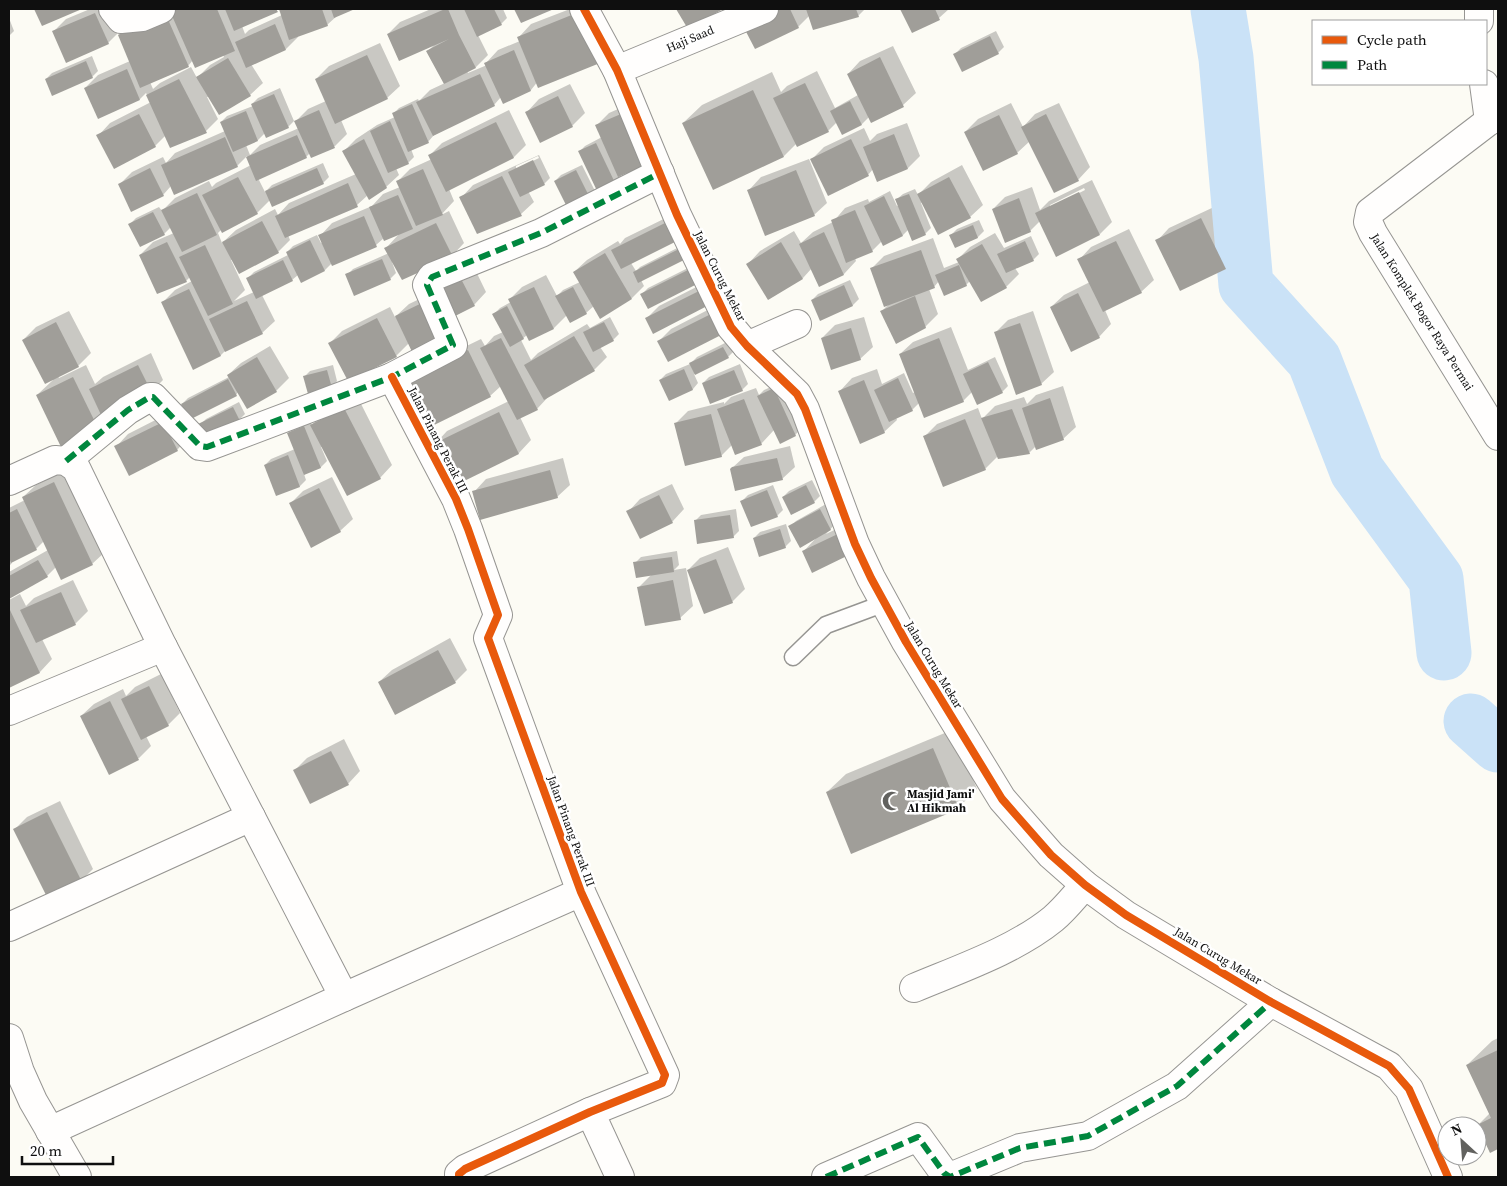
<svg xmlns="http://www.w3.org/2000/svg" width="1507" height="1186" viewBox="0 0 1507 1186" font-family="'Source Serif 4',serif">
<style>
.shadow{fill:#0003;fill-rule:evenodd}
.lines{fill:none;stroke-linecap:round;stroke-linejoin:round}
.river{stroke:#cae2f7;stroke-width:55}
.building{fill:#a09e99}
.lane-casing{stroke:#969592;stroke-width:19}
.street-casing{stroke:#969592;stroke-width:30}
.lane{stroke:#fffefd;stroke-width:16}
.street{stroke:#fffefd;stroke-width:28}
.quiet{stroke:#00873e;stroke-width:6;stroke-dasharray:12 6;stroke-linecap:butt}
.cycleway-casing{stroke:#fff;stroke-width:11}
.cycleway{stroke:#e8590c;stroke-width:8}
.labels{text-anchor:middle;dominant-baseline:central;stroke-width:5;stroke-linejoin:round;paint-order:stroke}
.street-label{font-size:12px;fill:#0f0f0f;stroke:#fff}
.poi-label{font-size:12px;font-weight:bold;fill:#0f0f0f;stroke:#fff;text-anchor:start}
</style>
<rect width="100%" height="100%" fill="#fcfbf4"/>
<g class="shadow">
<path d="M90 9H111L122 33 132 23 165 9H279L242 26 245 34 249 30 282 15 280 9H352L338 15 327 25 297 35 298 37 286 49 251 64 263 83 250 95 207 97 218 119 206 131 166 135 155 146 98 136 110 123 151 102 146 93 140 99 98 117 85 88 98 75 130 61 118 33 108 43 53 32 66 19ZM223 55 224 57 210 65 197 78 191 67 160 83 153 89 150 82 188 66 193 60Z"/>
<path d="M431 9H503L507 18 501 24 478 35 488 55 476 67 467 71 468 73 487 65 486 63 498 50 520 41 519 37 531 24 570 9H595L531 90 504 102 501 97 494 105 434 135 428 142 411 149 414 157 408 163 396 168 399 175 386 187 368 195 357 205 288 235 290 240 278 252 231 260 245 290 234 301 254 292 248 278 254 272 288 255 287 252 293 246 317 235 321 243 323 242 320 236 332 223 372 206 383 194 400 187 398 181 410 169 432 159 430 155 442 143 509 110 526 145 514 157 449 189 454 201 441 215 449 211 464 243 452 256 393 261 392 262 396 273 390 279 347 275 353 269 389 253 386 248 400 233 384 238 376 245 332 263 325 270 301 281 298 275 292 280 262 295 275 321 262 333 226 350 221 355 194 368 162 303 175 290 192 281 190 277 186 281 140 255 153 242 174 233 171 227 164 234 130 224 136 218 159 207 162 211 175 198 209 181 212 187 216 183 251 165 247 156 237 166 171 186 163 195 119 185 132 172 163 157 166 163 175 153 225 131 221 122 227 116 253 106 252 104 258 98 280 88 294 121 288 127 265 133 258 140 246 145 250 155 260 145 299 128 296 121 308 109 326 101 316 79 329 66 380 43 400 86 387 98 341 120 347 134 335 146 311 156 310 153 306 157 258 178 265 192 272 185 323 163 329 177 323 183 270 200 257 213 222 229 218 233 222 243 236 230 275 209 278 215 289 203 356 174 344 151 356 139 377 125 395 117 393 114 399 108 418 99 419 101 430 90 445 83 427 52 434 45 388 34 400 22Z"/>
<path d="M763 9H865L858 16H809L798 27Z"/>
<path d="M901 9H949L939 18 912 32Z"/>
<path d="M9 18 14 31 9 36Z"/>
<path d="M996 31 1004 47 998 53 955 54 961 48Z"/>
<path d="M893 46 916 93 903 105 871 121 869 117 862 124 837 122 828 131 797 143 784 156 683 123 702 105 772 72 781 92 787 86 817 71 835 108 858 95 848 74 860 61Z"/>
<path d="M92 56 98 71 92 77 46 79 52 73Z"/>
<path d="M570 84 585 113 572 126 527 112 539 99Z"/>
<path d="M634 102 620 175 622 180 616 186 579 152 585 146 602 137 597 125 609 113Z"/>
<path d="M1011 103 1023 127 1035 114 1059 103 1090 167 1078 180 1030 141 1017 153 965 132 978 119Z"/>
<path d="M907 123 920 156 908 168 873 169 868 175 812 159 824 147 864 128 870 141 877 134Z"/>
<path d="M539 155 550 178 544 184 528 191 534 202 521 214 478 232 461 198 473 185ZM538 156 539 158 516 169V166Z"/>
<path d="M809 159 827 203 814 215 749 190 761 177Z"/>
<path d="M582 165 597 195 591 201 555 181 561 175Z"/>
<path d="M962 165 983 205 970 217 923 202 921 203 931 228 925 234 909 229 903 235 884 244 882 241 872 251 855 258 856 261 844 274 820 285 812 268 803 278 769 299 748 264 760 251 794 231 801 243 813 232 833 222 845 208 868 199 869 202 890 191 897 206 899 205 897 199 903 194 915 189 918 195 931 182Z"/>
<path d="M1092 180 1112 222 1100 234 1040 221 1030 231 993 209 1005 197 1032 187 1040 210 1049 201ZM1084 188 1085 190 1050 208V205Z"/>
<path d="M1214 207 1237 255 1225 268 1157 241 1169 228Z"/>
<path d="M686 208 631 263 636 271 640 267 685 244 641 280 644 286 632 298 594 306 586 313 567 315 554 328 530 339 527 335 521 340 531 360 538 353 587 324 590 328 610 317 619 334 613 340 600 347 607 357 594 370 550 395 537 409 520 417 531 440 519 453 454 484 435 444 447 431 509 401 501 386 490 396 428 426 419 369 481 339 485 346 494 336 503 332 494 314 500 308 511 302 510 299 522 287 546 275 557 296 563 290 580 282 574 272 587 260 618 241 620 244 625 238Z"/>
<path d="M979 220 984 231 978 237 955 247 951 235 957 229Z"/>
<path d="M1129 229 1154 280 1141 292 1105 310 1111 324 1099 337 1051 307 1064 295 1090 282 1079 260 1091 247Z"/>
<path d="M995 233 1004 248 1031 236 1039 254 1033 260 1015 268 1019 274 1006 287 970 281 966 285 939 281 934 287 929 289 938 314 925 327 882 311 890 303 871 269 884 256 933 238 944 268 959 262 958 259 970 247Z"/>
<path d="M471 261 486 292 474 305 409 343 396 356 330 343 342 331 390 307 395 317 409 304 434 292Z"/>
<path d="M702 261 709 274 642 294 648 288Z"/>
<path d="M716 277 654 332 647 318 659 306Z"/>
<path d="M850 280 859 299 853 305 821 319 812 300 818 294Z"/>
<path d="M727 300 737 320 659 341 671 329Z"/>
<path d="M69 311 91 353 78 366 58 376 59 378 86 365 95 384 103 377 151 353 163 380 151 392 98 427 37 395 53 380 23 340 36 327Z"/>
<path d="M1033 311 1054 372 1041 384 996 332 1008 320Z"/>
<path d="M864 317 873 347 860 359 822 338 835 325Z"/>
<path d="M951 327 968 370 995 357 1008 386 1002 392H972L963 401 919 403 912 410 896 417 897 420 884 432 840 391 852 378 877 369 882 384 904 373 913 393 915 392 900 354 913 342Z"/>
<path d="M729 341 734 351 728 357 694 374 698 383 693 389 669 399 660 380 666 374 690 364 697 357Z"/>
<path d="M270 346 289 378 276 391 238 392 236 395 182 404 188 398 229 377 228 375 241 363Z"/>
<path d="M740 364 748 384 742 390 703 383 709 377Z"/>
<path d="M333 365 337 381 332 387 304 377 310 371Z"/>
<path d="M780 383 801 429 795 435 774 430 761 444 732 445 721 456 675 424 688 411 724 402V404L731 397 756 388 759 395 764 390Z"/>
<path d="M1063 386 1076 427 1063 439 1036 446 1029 453 998 456 985 469 924 437 937 424 978 408 982 419 995 406 1024 397 1027 404 1036 395Z"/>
<path d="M357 396 392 465 380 478 323 446 321 447 327 461 321 467 304 474 306 480 300 486 277 494 265 465 271 459 295 449 289 433 295 427 310 421 312 425 324 412Z"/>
<path d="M239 402 245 414 239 420 206 437 200 425 206 419Z"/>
<path d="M175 410 189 437 177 450 116 447 128 434Z"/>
<path d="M790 446 795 467 782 479 731 469 744 457Z"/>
<path d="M563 458 570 485 557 497 474 492 486 479Z"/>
<path d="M66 470 105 552 92 564 56 567 47 576 9 597V572L48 550 44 541 36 549 11 562 12 563 9 566V508L25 500 23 497 36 485Z"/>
<path d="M332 477 353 519 340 531 290 504 303 491Z"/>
<path d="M812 480 820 496 814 502 783 497 789 491Z"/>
<path d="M672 484 684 509 672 522 628 512 640 499Z"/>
<path d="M773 485 783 510 777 516 742 501 748 495Z"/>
<path d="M826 504 836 523 826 534 855 520 864 540 803 552 817 537 790 527 796 521Z"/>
<path d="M736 509 739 531 733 537 695 521 701 515Z"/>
<path d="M786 524 791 541 785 547 754 538 760 532Z"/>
<path d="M728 547 745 589 732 602 688 570 700 558Z"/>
<path d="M677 551 679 565 674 570 686 568 693 606 680 618 639 587 652 574 635 563 641 557Z"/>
<path d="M73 580 88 611 75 624 42 639 52 659 40 672 9 687V600L20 594 26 606 34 598Z"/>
<path d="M450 638 467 670 455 682H379L392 670Z"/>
<path d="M161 674 180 713 168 725 146 736 151 746 139 758 110 773 81 716 94 704 123 689 126 696 135 687Z"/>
<path d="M952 730 977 789 958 808 827 792 846 774Z"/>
<path d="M344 739 360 771 348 784 294 771 307 758Z"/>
<path d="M60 801 93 869 81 881 15 829 27 817Z"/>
<path d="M1498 1038V1148L1490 1152 1478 1125 1490 1113 1467 1065 1492 1041Z"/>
</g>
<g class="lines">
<g class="river">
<path d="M1218 9 1226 58 1246 285 1314 360 1357 471 1436 579 1444 653"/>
<path d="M1471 721 1498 745"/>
</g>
</g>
<g class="building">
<path d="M34 9H82L42 26Z"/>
<path d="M169 9H217L235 51 195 68Z"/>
<path d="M225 9H276L278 12 234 31Z"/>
<path d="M279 9H322L328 26 289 40Z"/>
<path d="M331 9H355L334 18Z"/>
<path d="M445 9H448L459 35 476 68 444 84 426 51 449 39 399 61 387 34Z"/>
<path d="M464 9H494L502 25 477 37Z"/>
<path d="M514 9H554L521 23Z"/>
<path d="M676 9H723L688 29Z"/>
<path d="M774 9H790L799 28 755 49 742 24Z"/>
<path d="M806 9H856L859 17 813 30Z"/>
<path d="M900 9H935L940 20 912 33Z"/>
<path d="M579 12 600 63 538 88 517 37Z"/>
<path d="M95 13 109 44 66 63 52 31Z"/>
<path d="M166 15 189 67 140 88 118 35Z"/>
<path d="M275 24 286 50 246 68 235 42Z"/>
<path d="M990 36 999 54 962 72 953 54Z"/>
<path d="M514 50 531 91 503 104 484 63Z"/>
<path d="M367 55 388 99 335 124 315 79Z"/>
<path d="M880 57 904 107 871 123 847 74Z"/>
<path d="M228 58 251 96 219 115 196 77Z"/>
<path d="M86 61 93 78 52 96 45 79Z"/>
<path d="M127 69 140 100 98 119 84 88Z"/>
<path d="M480 74 495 106 433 136 416 102Z"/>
<path d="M179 79 207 133 170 148 146 95Z"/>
<path d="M805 83 829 132 797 147 773 98Z"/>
<path d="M753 90 784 157 713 190 682 123Z"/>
<path d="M274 94 289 128 266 138 251 104Z"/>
<path d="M558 96 573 127 540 143 525 112Z"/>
<path d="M850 101 862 125 842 135 830 111Z"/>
<path d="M412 104 429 143 408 152 392 113Z"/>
<path d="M319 110 335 148 311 158 294 121Z"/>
<path d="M246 111 258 141 233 152 220 122Z"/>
<path d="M139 114 156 147 114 169 96 135Z"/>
<path d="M621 114 644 166 618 177 595 125Z"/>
<path d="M1046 114 1079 181 1054 193 1021 127Z"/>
<path d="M999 115 1018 154 983 171 964 132Z"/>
<path d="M390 121 409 164 388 173 370 131Z"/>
<path d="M496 122 514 158 446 192 428 155Z"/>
<path d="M894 134 908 169 877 182 863 147Z"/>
<path d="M297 135 307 158 256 181 246 157Z"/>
<path d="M225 137 238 167 174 195 161 165Z"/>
<path d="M364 139 387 188 369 200 342 151Z"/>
<path d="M851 139 869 176 828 196 810 159Z"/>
<path d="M596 143 617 187 599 195 578 151Z"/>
<path d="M533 160 545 185 520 197 508 172Z"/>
<path d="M150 168 164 196 131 212 118 184Z"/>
<path d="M317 168 324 184 272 207 265 191Z"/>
<path d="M423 169 443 215 416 226 396 181Z"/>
<path d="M576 170 592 202 570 213 554 181Z"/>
<path d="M796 170 815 216 765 236 747 190Z"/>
<path d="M502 176 522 216 477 234 459 197Z"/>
<path d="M238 177 258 214 222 233 202 195Z"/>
<path d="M949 177 971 218 938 235 917 194Z"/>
<path d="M348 183 358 207 285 238 275 216Z"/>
<path d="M1079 192 1100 235 1056 257 1035 213Z"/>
<path d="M197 193 217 235 182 252 161 210Z"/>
<path d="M909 194 926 235 912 241 895 199Z"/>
<path d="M398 195 413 229 384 241 369 207Z"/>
<path d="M884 196 903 236 883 246 864 206Z"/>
<path d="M1019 198 1031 232 1005 243 992 209Z"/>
<path d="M855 210 873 252 846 263 831 220Z"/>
<path d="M153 212 165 235 140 247 128 224Z"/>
<path d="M364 216 377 247 332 266 318 235Z"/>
<path d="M1201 218 1226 269 1180 291 1155 240Z"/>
<path d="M673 219 683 238 621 269 611 250Z"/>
<path d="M262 221 279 253 239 274 222 242Z"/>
<path d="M436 223 453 257 402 280 384 248Z"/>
<path d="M973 225 978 238 955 248 949 235Z"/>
<path d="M824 232 844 275 819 287 799 244Z"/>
<path d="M310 240 325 271 301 283 286 252Z"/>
<path d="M1025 241 1034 261 1006 273 997 254Z"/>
<path d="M1116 241 1142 293 1103 312 1077 259Z"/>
<path d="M167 242 187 282 157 294 139 255Z"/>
<path d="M781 242 803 279 768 300 746 264Z"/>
<path d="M982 244 1007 288 981 302 956 259Z"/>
<path d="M205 245 233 304 208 316 179 257Z"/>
<path d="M679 249 684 260 638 283 633 272Z"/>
<path d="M921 250 935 288 884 307 870 268Z"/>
<path d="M605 253 632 299 600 319 573 272Z"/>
<path d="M382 259 391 280 354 296 345 274Z"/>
<path d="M283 260 293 281 256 299 246 278Z"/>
<path d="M959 265 967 286 944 296 935 275Z"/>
<path d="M696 266 703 281 648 309 640 294Z"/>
<path d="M458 273 475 306 447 320 430 287Z"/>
<path d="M844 285 853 306 820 321 811 300Z"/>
<path d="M534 287 554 329 529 341 508 299Z"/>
<path d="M573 287 587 314 570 323 555 296Z"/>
<path d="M189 289 221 356 193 370 161 302Z"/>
<path d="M703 289 711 304 653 334 645 318Z"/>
<path d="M1078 293 1100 338 1071 352 1050 307Z"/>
<path d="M915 296 926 328 896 344 880 311Z"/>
<path d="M247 301 263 334 225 352 209 319Z"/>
<path d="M426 301 446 341 414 356 395 316Z"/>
<path d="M507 306 524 339 510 347 492 314Z"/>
<path d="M715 312 725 333 668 362 657 341Z"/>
<path d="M377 318 397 357 348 381 328 343Z"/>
<path d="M56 322 79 367 45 384 22 340Z"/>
<path d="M604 322 614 341 593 352 583 332Z"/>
<path d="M1020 323 1042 385 1016 395 994 332Z"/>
<path d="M851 328 861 360 831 370 821 338Z"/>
<path d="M574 336 595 371 544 400 524 365Z"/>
<path d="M501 338 538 410 517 420 480 348Z"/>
<path d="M939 338 964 402 924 418 899 354Z"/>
<path d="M723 347 729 358 695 375 689 363Z"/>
<path d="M468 350 491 397 428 428 405 381Z"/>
<path d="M257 357 277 392 247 409 227 375Z"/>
<path d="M988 362 1003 393 977 405 963 374Z"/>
<path d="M138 365 152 393 102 417 89 389Z"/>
<path d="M684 369 693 390 669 401 659 380Z"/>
<path d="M327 370 332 388 308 394 303 376Z"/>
<path d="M734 370 743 391 710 404 702 383Z"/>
<path d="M73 377 98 428 61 447 36 395Z"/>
<path d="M898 378 913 411 889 422 874 390Z"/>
<path d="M228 379 237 396 189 420 181 404Z"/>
<path d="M864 380 885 433 860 444 838 391Z"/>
<path d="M774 388 796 436 780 444 757 396Z"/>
<path d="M1050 398 1064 440 1036 450 1022 408Z"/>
<path d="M744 399 762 445 735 455 717 409Z"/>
<path d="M233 407 240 421 206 438 198 424Z"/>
<path d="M344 408 381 479 347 496 310 425Z"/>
<path d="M1012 409 1030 454 998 459 981 418Z"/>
<path d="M499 412 519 454 454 486 433 444Z"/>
<path d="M711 414 722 457 685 466 674 423Z"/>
<path d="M965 419 986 470 943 487 923 436Z"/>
<path d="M163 422 178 451 129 476 114 446Z"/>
<path d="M304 426 321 468 304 475 287 433Z"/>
<path d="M288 455 300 487 276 496 264 465Z"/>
<path d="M777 458 783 480 735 491 730 469 732 467Z"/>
<path d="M550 470 558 498 480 520 472 491Z"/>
<path d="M54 482 93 565 61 580 22 497Z"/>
<path d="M806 485 815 503 791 515 782 497Z"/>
<path d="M319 488 341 532 311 548 289 503Z"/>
<path d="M767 490 778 517 751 527 740 501Z"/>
<path d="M659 495 673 523 640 539 626 511Z"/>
<path d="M17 509 37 550 11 563 9 557V513Z"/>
<path d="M820 509 831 530 800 548 788 526Z"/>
<path d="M730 515 734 538 697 544 694 520Z"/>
<path d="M780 529 786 548 759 557 753 538Z"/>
<path d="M842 532 853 553 812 573 802 551Z"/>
<path d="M672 557 674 572 636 578 633 562Z"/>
<path d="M716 559 733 603 704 614 687 570Z"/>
<path d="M38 560 48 577 9 599V576Z"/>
<path d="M673 580 681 620 645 626 637 587Z"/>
<path d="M61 592 76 625 36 643 20 610Z"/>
<path d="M9 608 40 673 9 688Z"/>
<path d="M438 650 456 683 395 715 378 682Z"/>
<path d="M149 686 169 726 141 740 121 699Z"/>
<path d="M110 701 139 760 109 775 80 716Z"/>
<path d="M933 748 959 809 851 854 826 792Z"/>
<path d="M331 751 349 785 310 804 293 770Z"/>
<path d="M47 812 82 882 48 899 13 829Z"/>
<path d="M1498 1050V1149L1490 1153 1477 1125 1491 1118 1466 1065Z"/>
</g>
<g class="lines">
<defs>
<path id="lane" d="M793 657 826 625 885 603"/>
<g id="street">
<path d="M113 9 121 19 142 17 161 9"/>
<path d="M584 9 617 70 677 215 731 327 747 346 797 394 805 409 855 544 871 578 906 642 1002 799 1051 855 1085 885 1126 915 1271 1002 1389 1066 1409 1089 1448 1177"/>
<path d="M1479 21V9"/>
<path d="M617 70 764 9"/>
<path d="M1484 84 1489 121"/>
<path d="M1498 116 1489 121 1370 212 1368 222 1373 233 1498 436"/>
<path d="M747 346 797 324"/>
<path d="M392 377 456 499 468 529 498 615 488 638 581 892 665 1075 662 1083 590 1112 465 1169 459 1174V1177"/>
<path d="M66 461 128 410 150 397H153L200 446 207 447 392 377 453 345 427 285 432 277 541 233 660 173"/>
<path d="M9 481 55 460 66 461 76 468 163 647 344 997"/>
<path d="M9 711 163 647"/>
<path d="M9 927 251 817"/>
<path d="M914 988C959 969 1015 950 1053 919 1065 909 1074 897 1085 885"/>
<path d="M9 1038 20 1072 33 1101 77 1177"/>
<path d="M590 1112 620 1177"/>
<path d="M50 1131 344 997 581 892"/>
<path d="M826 1177 918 1137 944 1173 950 1177 1020 1148 1088 1136 1177 1086 1271 1002"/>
</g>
</defs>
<use href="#lane" class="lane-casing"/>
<use href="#street" class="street-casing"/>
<use href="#lane" class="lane"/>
<use href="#street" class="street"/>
<g class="quiet">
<path d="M66 461 128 410 150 397H153L200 446 207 447 392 377 453 345 427 285 432 277 541 233 660 173"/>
<path d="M826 1177 918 1137 944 1173 950 1177 1020 1148 1088 1136 1177 1086 1271 1002"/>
</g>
<defs>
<g id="cycleway">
<path d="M584 9 617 70 677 215 731 327 747 346 797 394 805 409 855 544 871 578 906 642 1002 799 1051 855 1085 885 1126 915 1271 1002 1389 1066 1409 1089 1448 1177"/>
<path d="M392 377 456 499 468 529 498 615 488 638 581 892 665 1075 662 1083 590 1112 465 1169 459 1174V1177"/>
</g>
</defs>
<use href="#cycleway" class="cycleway-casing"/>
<use href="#cycleway" class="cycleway"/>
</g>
<defs>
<symbol id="mosque-bare" viewBox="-9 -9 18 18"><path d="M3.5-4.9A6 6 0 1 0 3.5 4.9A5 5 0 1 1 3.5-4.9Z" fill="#62625f" stroke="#fff" stroke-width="2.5" paint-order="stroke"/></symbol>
</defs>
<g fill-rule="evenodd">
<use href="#mosque-bare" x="878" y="787" width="28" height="28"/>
</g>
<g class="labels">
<g class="street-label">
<text transform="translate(690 39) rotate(-23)">Haji Saad</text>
<text transform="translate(720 276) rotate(63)">Jalan Curug Mekar</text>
<text transform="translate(1422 312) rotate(58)">Jalan Komplek Bogor Raya Permai</text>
<text transform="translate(438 440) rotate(63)">Jalan Pinang Perak III</text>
<text transform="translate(934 665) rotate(59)">Jalan Curug Mekar</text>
<text transform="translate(571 831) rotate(70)">Jalan Pinang Perak III</text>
<text transform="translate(1218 956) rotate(31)">Jalan Curug Mekar</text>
</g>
<g class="poi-label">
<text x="907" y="794">Masjid Jami'<tspan x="907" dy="14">Al Hikmah</tspan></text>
</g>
</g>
<rect width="1507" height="1186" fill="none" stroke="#0f0f0f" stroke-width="20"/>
<rect x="1312" y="20" width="175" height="65" fill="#ffffff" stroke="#9f9f9f"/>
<rect x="1322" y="36" width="25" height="8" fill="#e8590c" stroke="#9f9f9f"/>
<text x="1357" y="45" font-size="15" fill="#0f0f0f">Cycle path</text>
<rect x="1322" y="61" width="25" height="8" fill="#00873e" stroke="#9f9f9f"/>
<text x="1357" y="70" font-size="15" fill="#0f0f0f">Path</text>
<g transform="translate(1462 1141) rotate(334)"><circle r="24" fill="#ffffff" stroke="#9f9f9f"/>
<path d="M0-4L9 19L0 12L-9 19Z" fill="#62625f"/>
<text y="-8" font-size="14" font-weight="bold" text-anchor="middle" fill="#0f0f0f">N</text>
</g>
<path d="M22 1156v8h91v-8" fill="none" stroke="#0f0f0f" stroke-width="2.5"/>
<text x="30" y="1156" font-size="15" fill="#0f0f0f" stroke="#ffffff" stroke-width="4" paint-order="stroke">20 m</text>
</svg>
